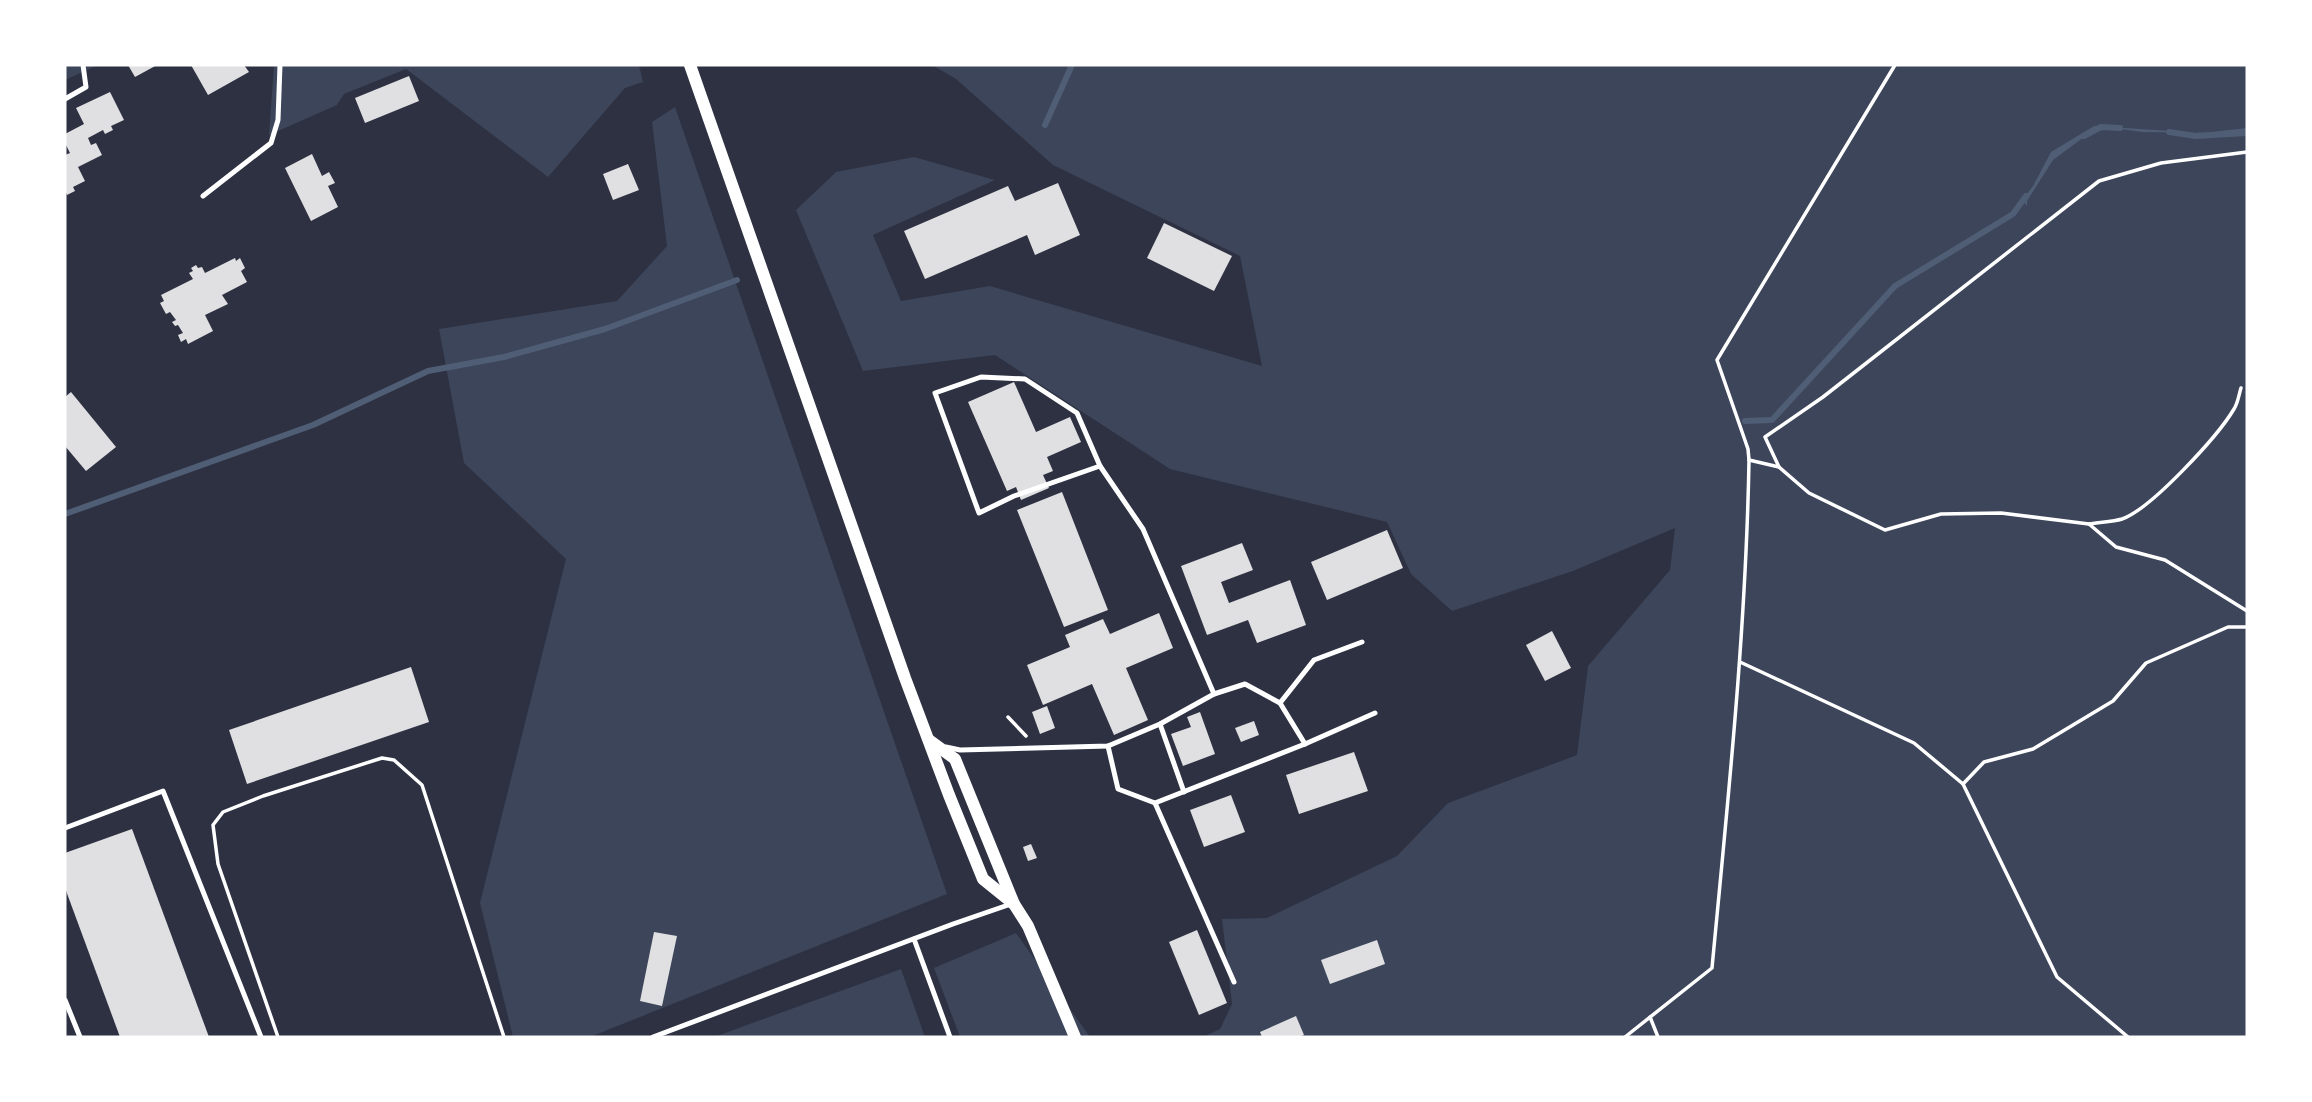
<svg xmlns="http://www.w3.org/2000/svg" width="2312" height="1102" viewBox="0 0 2312 1102" font-family="Helvetica,sans-serif">
<style>
.green{fill:#3c4559}
.water{fill:#4f5d75}
.lines{fill:none;stroke-linecap:round;stroke-linejoin:round}
.stream{stroke:#4f5d75;stroke-width:6}
.building{fill:#e0e0e3}
.path{stroke:#fff;stroke-width:3.5}
.service{stroke:#fff;stroke-width:5}
.tertiary{stroke:#fff;stroke-width:12}
</style>
<rect width="100%" height="100%" fill="#2d3142"/>
<g class="green">
<path d="M65 65H98L65 80Z"/>
<path d="M274 65H639L643 82 625 88 548 177 406 69 344 94 337 105 269 135Z"/>
<path d="M932 65H2247V1037H1203L1220 1029 1232 1004 1222 919 1267 918 1397 856 1448 803 1577 755 1588 666 1670 570 1675 528 1573 571 1452 611 1411 574 1387 522 1170 469 995 355 863 371 796 210 836 172 914 157 995 180 873 235 901 301 990 286 1262 366 1240 256 1053 165 956 79Z"/>
<path d="M675 107 947 894 590 1037H513L480 903 566 559 464 463 439 329 617 301 667 246 652 122Z"/>
<path d="M1016 933 1090 1037H960L934 968Z"/>
<path d="M901 969 925 1037H714Z"/>
</g>
<path class="water" d="M2094 126 2202 133 2247 128V133L2142 132 2099 126 2053 160 2027 201V206L2022 200 2033 186 2051 152Z"/>
<g class="lines">
<g class="stream">
<path d="M1045 125 1072 65"/>
<path d="M2169 132 2196 136 2247 133"/>
<path d="M2084 136 2101 127 2120 128"/>
<path d="M1745 421 1772 420 1895 286 2013 214 2026 196"/>
<path d="M65 514 313 425 428 371 504 357 605 329 737 280"/>
</g>
</g>
<g class="building">
<path d="M128 65H157L135 77Z"/>
<path d="M191 65H244L249 72 208 95Z"/>
<path d="M409 76 419 101 365 123 355 98Z"/>
<path d="M110 92 124 120 111 126 113 130 105 134 103 130 88 138 91 145 96 143 102 155 78 167 85 181 73 187 75 191 67 195 65 190V155L70 153 65 143V134L84 124 76 108Z"/>
<path d="M312 154 322 176 329 172 335 183 328 186 338 207 311 221 285 168Z"/>
<path d="M628 164 639 190 613 200 603 174Z"/>
<path d="M1058 183 1080 235 1035 255 1027 235 925 279 904 231 1008 186 1015 201Z"/>
<path d="M1164 223 1232 256 1214 291 1147 258Z"/>
<path d="M235 258 236 261 240 258 245 268 241 271 247 282 222 295 228 304 205 315 213 331 188 344 186 339 181 342 178 335 183 333 178 325 175 326 172 322 176 320 170 312 166 314 160 303 164 301 161 295 193 279 189 273 193 271 191 268 196 265 198 268 202 267 205 273Z"/>
<path d="M1014 382 1036 432 1070 417 1081 442 1047 457 1053 471 1043 475 1049 488 1021 500 1016 487 1007 491 968 402Z"/>
<path d="M71 392 116 447 86 471 65 446V397Z"/>
<path d="M1062 492 1108 610 1064 627 1017 510Z"/>
<path d="M1387 530 1403 568 1327 600 1311 562Z"/>
<path d="M1242 543 1253 570 1221 582 1229 603 1290 580 1306 625 1257 643 1248 620 1207 635 1181 566Z"/>
<path d="M1159 613 1173 648 1126 668 1148 720 1114 735 1092 684 1043 705 1027 665 1070 647 1065 635 1103 619 1110 634Z"/>
<path d="M1552 631 1571 668 1545 681 1526 645Z"/>
<path d="M411 667 429 722 247 784 229 730Z"/>
<path d="M1047 706 1055 728 1040 734 1032 712Z"/>
<path d="M1200 712 1215 754 1183 766 1171 734 1191 727 1187 717Z"/>
<path d="M1254 721 1259 735 1241 742 1235 728Z"/>
<path d="M1354 752 1368 791 1299 814 1286 775Z"/>
<path d="M1231 795 1245 832 1204 847 1190 810Z"/>
<path d="M132 829 209 1037H120L65 888V853Z"/>
<path d="M1031 844 1037 858 1028 861 1023 847Z"/>
<path d="M1197 930 1227 1003 1199 1015 1169 942Z"/>
<path d="M654 932 677 936 662 1006 640 1001Z"/>
<path d="M1377 940 1385 964 1330 984 1321 960Z"/>
<path d="M1296 1016 1304 1035 1299 1037H1262L1260 1032Z"/>
</g>
<g class="lines">
<g class="path">
<path d="M1749 460 1779 467 1809 493 1885 530 1941 514 2001 513 2089 524 2116 547 2165 560 2247 611"/>
<path d="M1779 467 1765 437 1823 397 2099 181 2161 163 2247 152"/>
<path d="M2089 524C2099 522 2112 522 2122 519 2151 509 2218 436 2234 409 2238 403 2239 394 2241 388"/>
<path d="M1740 662 1914 743 1963 784 2057 977 2128 1037"/>
<path d="M1008 717 1026 736"/>
<path d="M1963 784 1984 762 2033 749 2113 701 2146 663 2228 627H2247"/>
<path d="M1650 1017 1658 1037"/>
<path d="M278 1037 218 864 213 825 223 812 263 796 382 758 394 760 422 785 504 1037"/>
<path d="M1625 1037 1712 968C1728 799 1746 630 1749 460L1748 449 1717 360 1895 65"/>
</g>
<g class="service">
<path d="M65 99 86 87 83 65"/>
<path d="M203 196 271 143 278 120 280 65"/>
<path d="M981 377 1025 379 1077 413 1100 466 1014 496 979 513 935 393Z"/>
<path d="M1214 694 1245 684 1280 703 1314 660 1362 642"/>
<path d="M1280 703 1305 744"/>
<path d="M1160 724 1184 792"/>
<path d="M1108 746 1118 789 1155 803 1305 744 1375 713"/>
<path d="M946 747 960 750 1108 746 1160 724 1214 694 1143 529 1100 466"/>
<path d="M1155 803 1234 982"/>
<path d="M65 828 163 791 261 1037"/>
<path d="M914 939 950 1037"/>
<path d="M65 1000 80 1037"/>
<path d="M653 1037 953 924 1011 904"/>
</g>
<g class="tertiary">
<path d="M690 65 905 678 949 795 983 879 1014 904"/>
<path d="M929 740 955 759 1014 904 1028 926 1075 1037"/>
</g>
</g>
<rect width="2312" height="1102" fill="none" stroke="#ffffff" stroke-width="133"/>
</svg>
